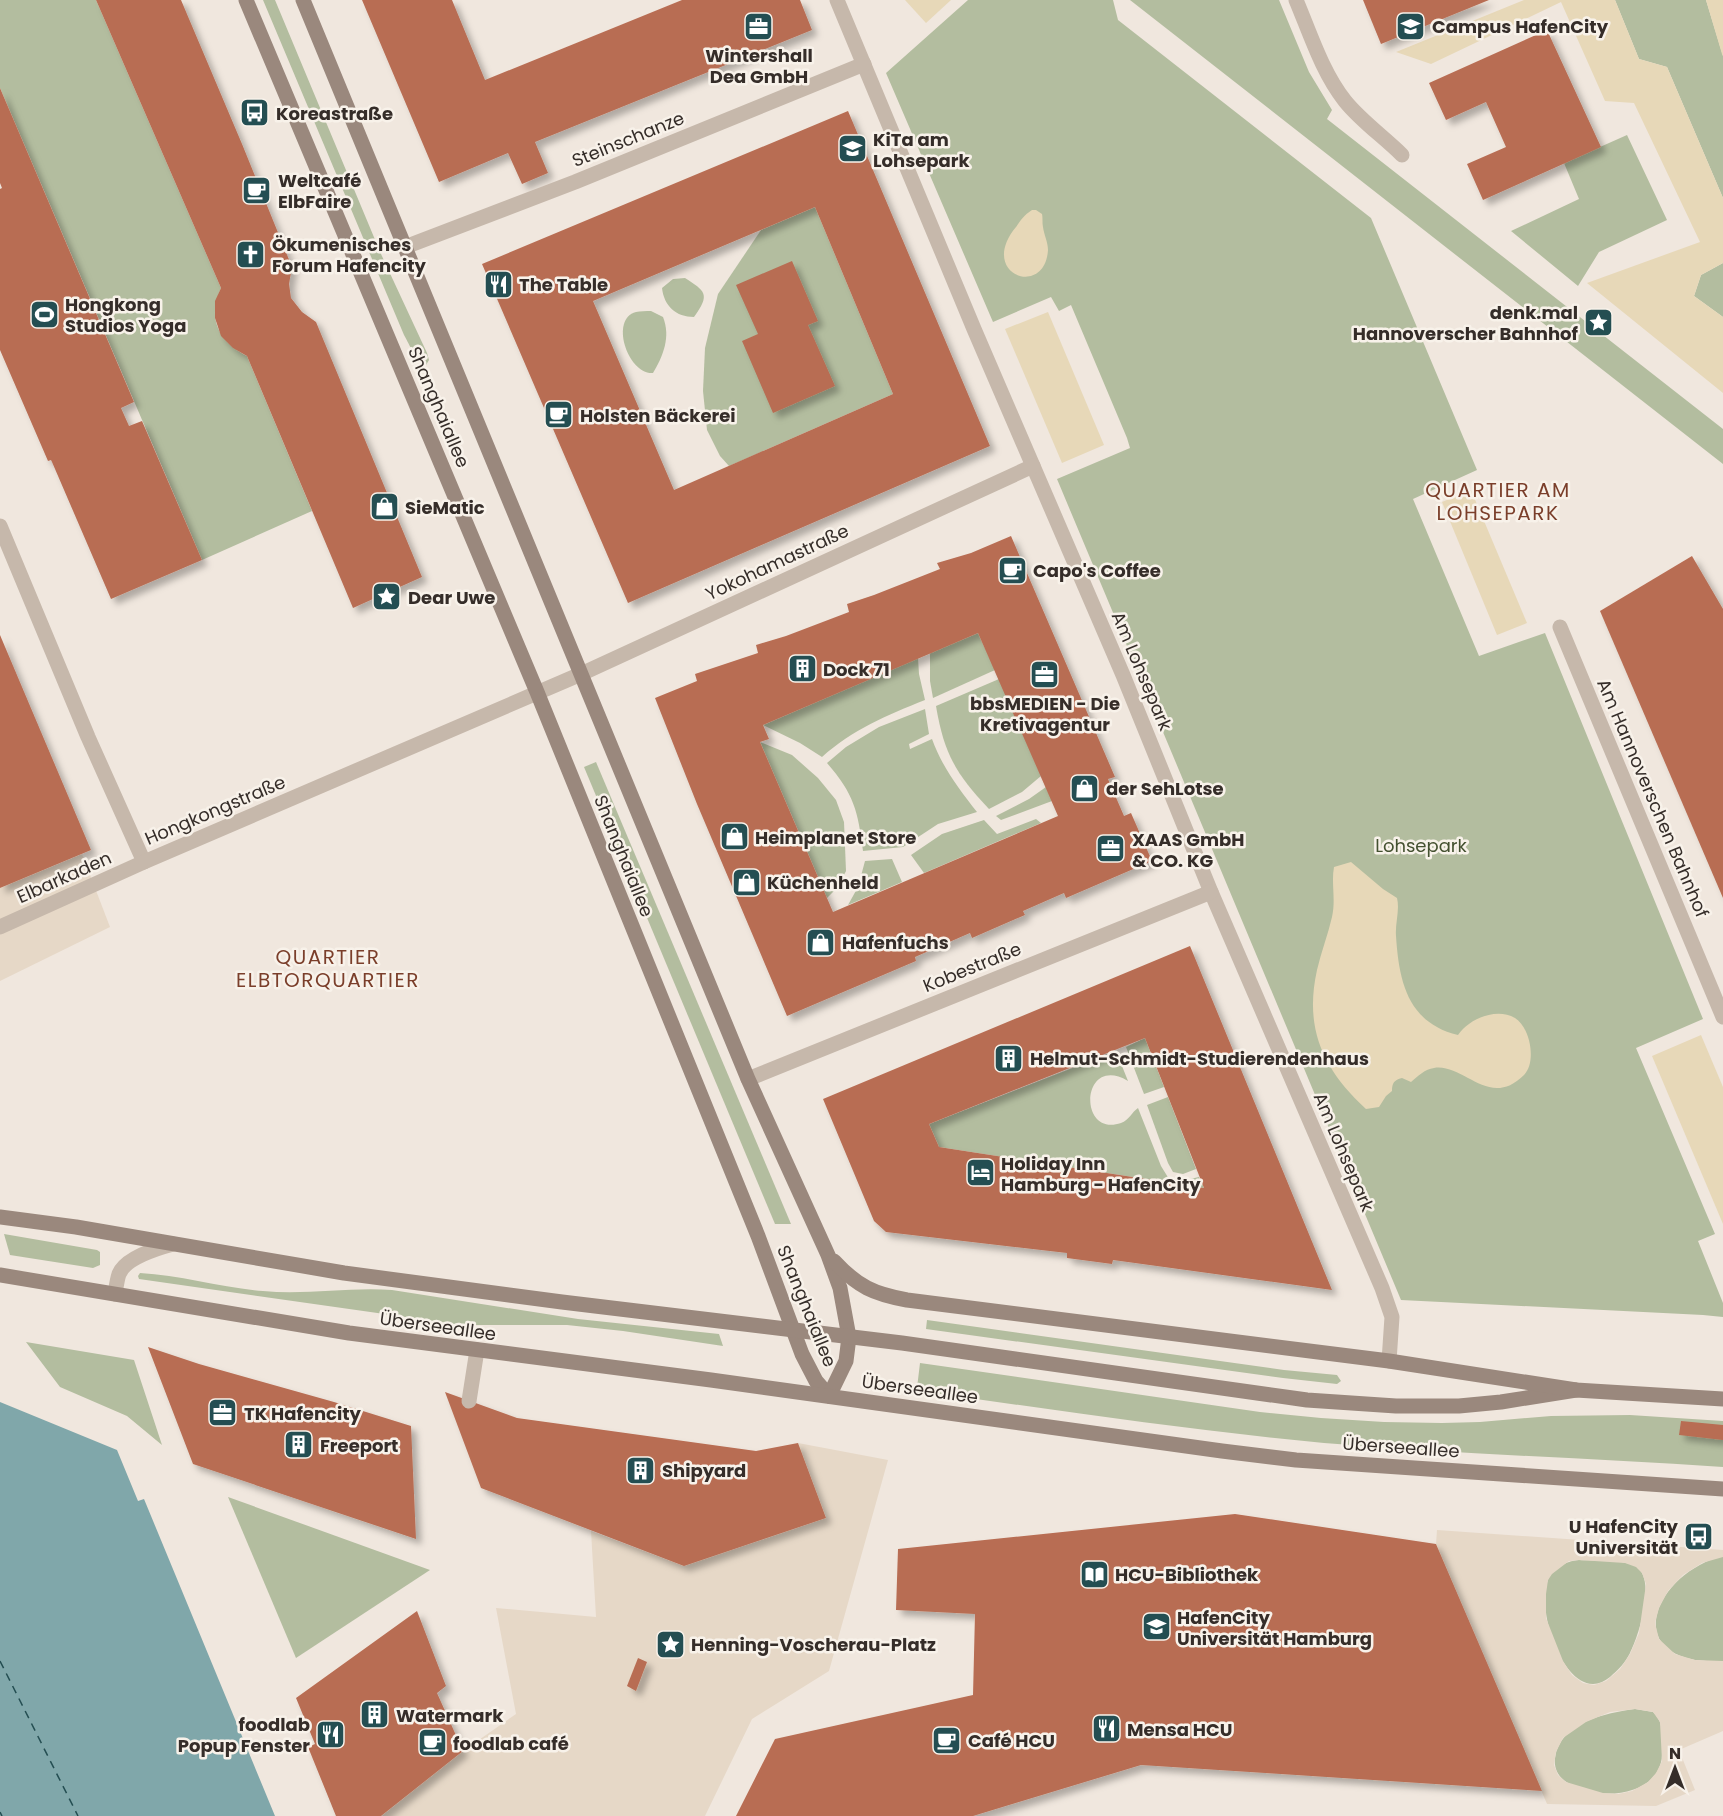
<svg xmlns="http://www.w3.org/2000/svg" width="1723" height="1816" viewBox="0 0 1723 1816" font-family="Poppins,sans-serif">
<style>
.green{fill:#b3bd9f}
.sand{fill:#e7d8b8}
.plaza{fill:#e6d8c7;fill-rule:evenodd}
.water{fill:#80a7aa}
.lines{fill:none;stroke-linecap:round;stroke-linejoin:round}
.ferry{stroke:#244e52;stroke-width:1.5;stroke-dasharray:8 6;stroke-linecap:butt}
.building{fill:#b86d53;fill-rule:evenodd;filter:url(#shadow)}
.lane{stroke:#c6b8ab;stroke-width:15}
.street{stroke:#c6b8ab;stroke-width:15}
.secondary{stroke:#9a887d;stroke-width:15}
.labels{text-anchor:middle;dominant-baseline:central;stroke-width:5;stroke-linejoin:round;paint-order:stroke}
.poi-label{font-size:18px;font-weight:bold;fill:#352d29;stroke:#f8f2ea;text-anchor:start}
.street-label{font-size:18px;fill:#352d29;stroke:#f8f2ea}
.park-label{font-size:18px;fill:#445130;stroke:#f8f2ea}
.neighbourhood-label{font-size:20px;letter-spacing:1.5px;fill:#7b3f2b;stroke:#f8f2ea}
</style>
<defs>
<filter id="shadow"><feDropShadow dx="5.5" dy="5.5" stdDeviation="3" flood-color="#0004"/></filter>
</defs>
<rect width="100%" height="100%" fill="#f0e7de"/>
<g class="green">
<path d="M0 0H96L221 288C207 319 218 340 247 356L312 511 202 560 0 88Z"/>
<path d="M263 0H275L381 254 427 353 429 360 426 365C415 361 410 345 404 335Z"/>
<path d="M968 0H1113L1118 20 1371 218 1477 470 1413 499 1479 656 1545 633 1703 1019 1636 1048 1715 1234 1698 1241 1723 1303V1317L1703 1315 1401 1300 1057 479 1130 448 1127 438 1071 305 1059 311 1051 297 993 322 886 73Z"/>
<path d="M1130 0H1279L1309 72 1332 110 1327 119 1723 429V464Z"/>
<path d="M1615 0H1706L1723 56V198L1667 67 1639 59Z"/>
<path d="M1627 135 1667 220 1599 252 1578 286 1511 231 1579 199 1564 163Z"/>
<path d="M815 207 893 394 729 466 720 456 707 430 703 391 705 348 718 294 761 230Z"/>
<path d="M1723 263V317L1694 296 1701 275Z"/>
<path d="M685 278C705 291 711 294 694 317 676 317 664 306 662 288L673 279Z"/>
<path d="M651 311 663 317C671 337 663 356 653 373 628 375 609 319 636 312 640 311 646 311 651 311Z"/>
<path d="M978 633 995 670 933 698 930 681V653Z"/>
<path d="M918 658 919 674 925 700C887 715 852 730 822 757L800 743 763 725Z"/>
<path d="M999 679 1041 776 1022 792 989 809C956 774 944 754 936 706Z"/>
<path d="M925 709 929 734 909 744 910 749 932 739C942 767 959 789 977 812L938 824 903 847 863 851C858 811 854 794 827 763L846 747 879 727Z"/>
<path d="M760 742 792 755 818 778 836 800 844 822 846 871 837 888 827 898Z"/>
<path d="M596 762 791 1224H775L584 767Z"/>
<path d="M1046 787 1052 801 1001 820 996 816 1029 799Z"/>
<path d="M1036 819 1041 823 924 873 911 855 942 834 984 820 997 834Z"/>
<path d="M892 859 902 882 848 905 858 887 865 861Z"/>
<path d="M1145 1038 1164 1087 1144 1094 1126 1047Z"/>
<path d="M1116 1051 1128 1081C1081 1053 1077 1138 1121 1123 1129 1120 1132 1112 1138 1108L1161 1166 1169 1179 1181 1181 1199 1177 1204 1188 939 1147 929 1124Z"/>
<path d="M1168 1097 1196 1169 1183 1174 1173 1172 1168 1163 1147 1105Z"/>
<path d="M4 1234 97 1250 100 1252V1265L93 1268 10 1255Z"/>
<path d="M140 1273C181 1275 222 1288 263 1291 306 1295 349 1287 392 1290L578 1319 719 1334 723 1346 623 1331 567 1325H462L139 1279 138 1276Z"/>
<path d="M927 1320 1284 1370 1337 1375 1341 1381 1337 1384 1283 1378 926 1329Z"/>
<path d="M26 1342 134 1360 162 1445 127 1416 60 1387Z"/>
<path d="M920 1363 1260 1412 1321 1418 1384 1422 1442 1423 1480 1422 1551 1416 1630 1415 1723 1421V1467C1590 1458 1457 1454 1324 1443 1196 1431 1069 1412 941 1394L917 1388Z"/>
<path d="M228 1497 430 1570 296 1658Z"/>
<path d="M1718 1557H1723V1661C1622 1666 1647 1581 1718 1557Z"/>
<path d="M1579 1560C1594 1561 1625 1559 1637 1567 1656 1581 1639 1636 1630 1653 1625 1663 1618 1670 1610 1677 1568 1712 1530 1604 1551 1574 1558 1565 1569 1561 1579 1560Z"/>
<path d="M1635 1709 1653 1712C1665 1722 1662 1741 1662 1755 1660 1799 1592 1802 1565 1781 1557 1775 1554 1767 1555 1758 1560 1722 1606 1713 1635 1709Z"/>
</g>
<g class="sand">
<path d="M905 0H951L926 23Z"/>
<path d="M1524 0H1615L1639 59 1667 67 1723 198V263L1701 275 1694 296 1723 317V393L1587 283 1700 242 1634 103 1605 101 1561 2 1431 64 1396 52Z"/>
<path d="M1706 0H1723V56L1722 54Z"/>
<path d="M1032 210H1036L1042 214C1043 219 1042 223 1043 227 1044 235 1048 242 1048 250 1045 299 977 274 1016 227 1021 220 1024 215 1032 210Z"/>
<path d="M1048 312 1104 445 1062 463 1005 329Z"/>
<path d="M1471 490 1527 623 1497 635 1442 502Z"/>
<path d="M1351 862 1383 889 1397 898C1400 910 1395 923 1396 936 1399 982 1408 1023 1458 1035 1469 1019 1496 1007 1515 1018 1530 1027 1537 1062 1524 1075 1489 1110 1464 1063 1434 1068 1425 1069 1418 1076 1411 1082L1402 1078C1394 1080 1392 1083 1392 1091L1386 1096 1379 1107 1366 1109C1323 1069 1304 1029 1317 970 1321 952 1328 935 1332 917 1336 900 1331 883 1334 867Z"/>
<path d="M1701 1035 1723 1087V1224L1652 1056Z"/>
</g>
<g class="plaza">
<path d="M82 854 110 927 0 981V888Z"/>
<path d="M798 1443 888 1460 829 1671 752 1719 705 1816H381L463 1751 516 1714 496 1608 596 1617 591 1531 684 1566 826 1518Z"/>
<path d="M1437 1530 1723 1550V1557L1702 1563 1683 1575 1668 1591 1659 1608 1655 1623 1659 1639 1675 1654 1695 1660 1723 1661V1731L1679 1750 1695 1790 1656 1806 1547 1804 1436 1544ZM1579 1560 1625 1563 1636 1567 1642 1573 1646 1584 1639 1633 1630 1654 1620 1669 1606 1681 1594 1685 1583 1683 1572 1675 1563 1661 1546 1618V1594L1548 1580 1552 1574 1569 1561ZM1635 1709 1653 1712 1660 1722 1662 1761 1656 1773 1648 1782 1632 1791 1618 1794 1603 1793 1566 1782 1558 1775 1554 1765 1556 1752 1563 1738 1586 1722 1610 1712Z"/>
</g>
<path class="water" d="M0 1402 117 1450 138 1501 144 1499 275 1816H0Z"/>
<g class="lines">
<g class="ferry">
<path d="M0 1661 78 1816"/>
<path d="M0 1812 2 1816"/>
</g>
</g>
<g class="building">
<path d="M96 0H181L242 144 292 267 289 284 291 298 302 312 316 322 422 577 353 608 247 356 233 348 221 336 215 318V301L221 288Z"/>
<path d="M362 0H452L485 80 682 0H800L812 30 535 142 548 173 522 184 508 153 439 182Z"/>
<path d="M1363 0H1489L1381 44Z"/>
<path d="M1547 30 1601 147 1483 200 1467 164 1506 147 1486 102 1446 120 1429 83Z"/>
<path d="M0 88 134 402 121 408 129 426 142 421 202 560 111 599 52 462 51 460 48 461 0 350V189L2 188 0 183Z"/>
<path d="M848 111 990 446 628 603 482 264ZM815 207 893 394 674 490 593 301Z"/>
<path d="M792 261 818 321 808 325 835 386 773 413 742 341 758 334 736 285Z"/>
<path d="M1011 536 1115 777 1108 779 1124 816 1131 813 1152 861 1066 898 1064 893 1023 911 1025 915 972 938 970 933 915 957 916 961 787 1016 697 804 655 698 697 681 695 674 758 653 756 645 786 636 849 612 847 604 874 595 940 569 937 563 971 553ZM978 633 1058 816 833 912 760 742 769 739 763 725Z"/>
<path d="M1692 556 1723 609V898L1600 611Z"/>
<path d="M0 635 91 850 0 888Z"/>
<path d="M1190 946 1332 1290 1113 1260 1112 1264 1067 1258V1253L886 1232 874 1221 823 1099ZM1145 1038 1204 1188 939 1147 929 1124Z"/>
<path d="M148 1347 199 1364 334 1402 411 1426 416 1539 193 1464Z"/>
<path d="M445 1392 517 1418 756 1451 798 1443 826 1518 684 1566 481 1488Z"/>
<path d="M1681 1421 1723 1425V1440L1679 1435Z"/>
<path d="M1235 1514 1436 1544 1542 1791 1141 1765 973 1816H736L775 1739 973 1695 975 1614 896 1610 898 1549Z"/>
<path d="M417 1611 446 1686 437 1693 463 1751 381 1816H336L308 1747 315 1744 296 1698Z"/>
<path d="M638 1658 647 1662 636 1691 627 1686Z"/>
</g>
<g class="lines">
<g class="lane">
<path d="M115 1294C116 1288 117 1280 119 1274 125 1258 158 1248 173 1244"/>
<path d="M469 1401 477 1350"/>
</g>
<g class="street">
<path d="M837 0 974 329 1123 675 1211 892 1382 1288 1392 1317 1389 1361"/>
<path d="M1296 0C1310 33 1322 72 1345 101 1361 121 1384 137 1402 155"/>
<path d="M405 247 575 182 864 64"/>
<path d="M0 526 88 737 144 862"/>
<path d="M1560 627 1723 1017"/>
<path d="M0 927 144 862 581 674 1033 466"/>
<path d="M748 1079 1211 892"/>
</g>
<g class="secondary">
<path d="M246 0 537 692 758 1236 802 1354 816 1381 829 1396"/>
<path d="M303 0 748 1079 828 1255 840 1288 849 1337 846 1361 829 1396"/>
<path d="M0 1217 76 1227 344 1273 562 1302 902 1343 1307 1400 1396 1406H1459L1501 1402 1576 1390"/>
<path d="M834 1261C858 1287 874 1294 907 1300L1389 1361 1576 1390 1723 1399"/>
<path d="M0 1275 349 1333 711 1380 1222 1451 1296 1460 1723 1489"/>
</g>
</g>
<defs>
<symbol id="office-square" viewBox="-11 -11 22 22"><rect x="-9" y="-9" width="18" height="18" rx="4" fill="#244e52" stroke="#f8f2ea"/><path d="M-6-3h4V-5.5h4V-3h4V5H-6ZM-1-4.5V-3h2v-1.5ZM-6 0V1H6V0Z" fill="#fff"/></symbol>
<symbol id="school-square" viewBox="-11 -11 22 22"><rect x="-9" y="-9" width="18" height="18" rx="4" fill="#244e52" stroke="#f8f2ea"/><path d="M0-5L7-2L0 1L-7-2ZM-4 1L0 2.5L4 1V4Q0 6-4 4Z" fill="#fff"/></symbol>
<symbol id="bus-square" viewBox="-11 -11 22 22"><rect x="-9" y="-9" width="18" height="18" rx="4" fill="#244e52" stroke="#f8f2ea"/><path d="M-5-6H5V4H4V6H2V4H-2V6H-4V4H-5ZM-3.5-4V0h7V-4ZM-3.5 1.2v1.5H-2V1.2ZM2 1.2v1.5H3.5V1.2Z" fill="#fff"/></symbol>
<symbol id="cafe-square" viewBox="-11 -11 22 22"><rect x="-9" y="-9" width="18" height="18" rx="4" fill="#244e52" stroke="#f8f2ea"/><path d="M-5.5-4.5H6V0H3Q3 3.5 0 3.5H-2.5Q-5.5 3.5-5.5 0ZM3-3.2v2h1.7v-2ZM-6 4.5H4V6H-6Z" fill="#fff"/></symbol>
<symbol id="church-square" viewBox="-11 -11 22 22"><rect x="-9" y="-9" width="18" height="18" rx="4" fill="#244e52" stroke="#f8f2ea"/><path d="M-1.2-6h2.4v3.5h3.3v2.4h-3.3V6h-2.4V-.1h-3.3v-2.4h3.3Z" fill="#fff"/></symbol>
<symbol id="restaurant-square" viewBox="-11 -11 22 22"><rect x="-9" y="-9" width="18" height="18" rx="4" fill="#244e52" stroke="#f8f2ea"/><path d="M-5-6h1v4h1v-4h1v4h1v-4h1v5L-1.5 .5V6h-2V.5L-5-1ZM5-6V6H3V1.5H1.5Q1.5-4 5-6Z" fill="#fff"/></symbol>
<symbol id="stadium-square" viewBox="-11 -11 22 22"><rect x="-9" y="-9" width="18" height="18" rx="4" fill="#244e52" stroke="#f8f2ea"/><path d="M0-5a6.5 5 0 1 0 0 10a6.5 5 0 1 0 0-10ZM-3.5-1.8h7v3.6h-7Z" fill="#fff"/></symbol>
<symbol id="sight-square" viewBox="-11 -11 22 22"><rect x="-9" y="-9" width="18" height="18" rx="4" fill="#244e52" stroke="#f8f2ea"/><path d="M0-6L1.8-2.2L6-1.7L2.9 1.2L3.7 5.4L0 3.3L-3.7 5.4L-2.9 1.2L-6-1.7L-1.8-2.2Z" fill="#fff"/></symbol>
<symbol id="shop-square" viewBox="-11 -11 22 22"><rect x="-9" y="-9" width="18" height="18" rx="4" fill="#244e52" stroke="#f8f2ea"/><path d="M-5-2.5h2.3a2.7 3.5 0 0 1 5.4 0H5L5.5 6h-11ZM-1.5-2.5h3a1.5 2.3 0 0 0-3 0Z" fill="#fff"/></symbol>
<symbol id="building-square" viewBox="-11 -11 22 22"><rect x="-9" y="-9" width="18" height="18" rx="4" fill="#244e52" stroke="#f8f2ea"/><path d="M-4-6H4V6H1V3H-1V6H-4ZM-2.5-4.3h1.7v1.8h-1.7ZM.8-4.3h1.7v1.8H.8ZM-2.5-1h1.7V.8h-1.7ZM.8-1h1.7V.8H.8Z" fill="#fff"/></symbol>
<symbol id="hotel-square" viewBox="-11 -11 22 22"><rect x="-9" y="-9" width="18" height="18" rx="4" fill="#244e52" stroke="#f8f2ea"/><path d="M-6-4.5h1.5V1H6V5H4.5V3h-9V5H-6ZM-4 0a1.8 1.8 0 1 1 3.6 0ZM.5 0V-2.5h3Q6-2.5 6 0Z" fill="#fff"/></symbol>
<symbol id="library-square" viewBox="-11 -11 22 22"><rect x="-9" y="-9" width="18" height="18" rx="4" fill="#244e52" stroke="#f8f2ea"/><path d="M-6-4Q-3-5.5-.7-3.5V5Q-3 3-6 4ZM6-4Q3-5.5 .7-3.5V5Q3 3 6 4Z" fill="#fff"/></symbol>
<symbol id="university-square" viewBox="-11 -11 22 22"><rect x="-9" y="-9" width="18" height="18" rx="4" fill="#244e52" stroke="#f8f2ea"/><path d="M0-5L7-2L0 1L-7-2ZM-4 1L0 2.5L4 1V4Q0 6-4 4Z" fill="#fff"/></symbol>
</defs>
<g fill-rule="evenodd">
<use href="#office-square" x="742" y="10" width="33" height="33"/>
<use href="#school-square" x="1394" y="10" width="33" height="33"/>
<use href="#bus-square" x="238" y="96" width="33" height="33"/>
<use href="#school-square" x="836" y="132" width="33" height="33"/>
<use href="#cafe-square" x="240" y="174" width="33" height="33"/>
<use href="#church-square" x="234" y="238" width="33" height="33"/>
<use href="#restaurant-square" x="482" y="268" width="33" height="33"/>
<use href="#stadium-square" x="28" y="298" width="33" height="33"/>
<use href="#sight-square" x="1582" y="306" width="33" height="33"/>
<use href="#cafe-square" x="542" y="398" width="33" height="33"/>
<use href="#shop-square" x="368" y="490" width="33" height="33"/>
<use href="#cafe-square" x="996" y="554" width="33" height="33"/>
<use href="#sight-square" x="370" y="580" width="33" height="33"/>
<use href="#building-square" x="786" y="652" width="33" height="33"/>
<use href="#office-square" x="1028" y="658" width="33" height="33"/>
<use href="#shop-square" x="1068" y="772" width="33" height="33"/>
<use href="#shop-square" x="718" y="820" width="33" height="33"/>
<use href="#office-square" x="1094" y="832" width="33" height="33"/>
<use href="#shop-square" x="730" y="866" width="33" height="33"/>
<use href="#shop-square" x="804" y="926" width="33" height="33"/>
<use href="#building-square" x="992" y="1042" width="33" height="33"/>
<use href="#hotel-square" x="964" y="1156" width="33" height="33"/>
<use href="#office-square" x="206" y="1396" width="33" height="33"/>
<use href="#building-square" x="282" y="1428" width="33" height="33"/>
<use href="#building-square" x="624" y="1454" width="33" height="33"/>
<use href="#bus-square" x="1682" y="1520" width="33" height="33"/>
<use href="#library-square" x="1078" y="1558" width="33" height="33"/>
<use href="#university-square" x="1140" y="1610" width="33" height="33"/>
<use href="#sight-square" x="654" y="1628" width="33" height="33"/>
<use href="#building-square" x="358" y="1698" width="33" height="33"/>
<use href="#restaurant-square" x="1090" y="1712" width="33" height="33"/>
<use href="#restaurant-square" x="314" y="1718" width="33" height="33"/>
<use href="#cafe-square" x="930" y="1724" width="33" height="33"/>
<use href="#cafe-square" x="416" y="1726" width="33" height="33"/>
</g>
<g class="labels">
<g class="poi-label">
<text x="1432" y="26">Campus HafenCity</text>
<text x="759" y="55" text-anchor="middle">Wintershall<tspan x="759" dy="21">Dea GmbH</tspan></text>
<text x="276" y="113">Koreastraße</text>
<text x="873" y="139">KiTa am<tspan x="873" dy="21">Lohsepark</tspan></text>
<text x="278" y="180">Weltcafé<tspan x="278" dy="21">ElbFaire</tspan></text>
<text x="272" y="244">Ökumenisches<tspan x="272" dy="21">Forum Hafencity</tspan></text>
<text x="519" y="284">The Table</text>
<text x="65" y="304">Hongkong<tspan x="65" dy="21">Studios Yoga</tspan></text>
<text x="1578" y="312" text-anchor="end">denk.mal<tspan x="1578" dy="21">Hannoverscher Bahnhof</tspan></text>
<text x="580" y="415">Holsten Bäckerei</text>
<text x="405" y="507">SieMatic</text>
<text x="1033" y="570">Capo's Coffee</text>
<text x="408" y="597">Dear Uwe</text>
<text x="823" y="669">Dock 71</text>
<text x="1045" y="703" text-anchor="middle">bbsMEDIEN - Die<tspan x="1045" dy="21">Kretivagentur</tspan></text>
<text x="1106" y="788">der SehLotse</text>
<text x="755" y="837">Heimplanet Store</text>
<text x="1132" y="839">XAAS GmbH<tspan x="1132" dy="21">&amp; CO. KG</tspan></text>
<text x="767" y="882">Küchenheld</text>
<text x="842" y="942">Hafenfuchs</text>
<text x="1030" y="1058">Helmut-Schmidt-Studierendenhaus</text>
<text x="1001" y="1163">Holiday Inn<tspan x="1001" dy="21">Hamburg - HafenCity</tspan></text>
<text x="244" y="1413">TK Hafencity</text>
<text x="320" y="1445">Freeport</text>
<text x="662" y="1470">Shipyard</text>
<text x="1678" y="1526" text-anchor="end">U HafenCity<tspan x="1678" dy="21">Universität</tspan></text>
<text x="1115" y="1574">HCU-Bibliothek</text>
<text x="1177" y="1617">HafenCity<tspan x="1177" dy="21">Universität Hamburg</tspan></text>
<text x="691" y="1644">Henning-Voscherau-Platz</text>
<text x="396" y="1715">Watermark</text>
<text x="310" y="1724" text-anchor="end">foodlab<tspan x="310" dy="21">Popup Fenster</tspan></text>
<text x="1127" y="1729">Mensa HCU</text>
<text x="968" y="1740">Café HCU</text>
<text x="453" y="1743">foodlab café</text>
</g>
<g class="street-label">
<text transform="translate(628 139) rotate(-22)">Steinschanze</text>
<text transform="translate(439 407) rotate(67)">Shanghaiallee</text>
<text transform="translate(777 562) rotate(-25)">Yokohamastraße</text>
<text transform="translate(1142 671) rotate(67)">Am Lohsepark</text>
<text transform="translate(1653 798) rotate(67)">Am Hannoverschen Bahnhof</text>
<text transform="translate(215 810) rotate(-23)">Hongkongstraße</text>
<text transform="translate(624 856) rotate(68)">Shanghaiallee</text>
<text transform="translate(64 877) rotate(-24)">Elbarkaden</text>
<text transform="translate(972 967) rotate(-22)">Kobestraße</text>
<text transform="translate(1344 1152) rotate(67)">Am Lohsepark</text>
<text transform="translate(807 1306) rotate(68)">Shanghaiallee</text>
<text transform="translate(438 1326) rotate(8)">Überseeallee</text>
<text transform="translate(920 1389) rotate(8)">Überseeallee</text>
<text transform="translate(1401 1447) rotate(4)">Überseeallee</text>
</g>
<g class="park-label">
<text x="1421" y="845">Lohsepark</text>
</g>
<g class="neighbourhood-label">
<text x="1498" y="490">QUARTIER AM<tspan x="1498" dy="23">LOHSEPARK</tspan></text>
<text x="328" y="957">QUARTIER<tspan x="328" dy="23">ELBTORQUARTIER</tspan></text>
</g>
</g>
<g transform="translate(1675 1768)" stroke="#f8f2ea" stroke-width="4.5" paint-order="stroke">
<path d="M0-4.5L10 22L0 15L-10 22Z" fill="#352d29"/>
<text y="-9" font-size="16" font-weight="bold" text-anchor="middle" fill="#352d29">N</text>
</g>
</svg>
